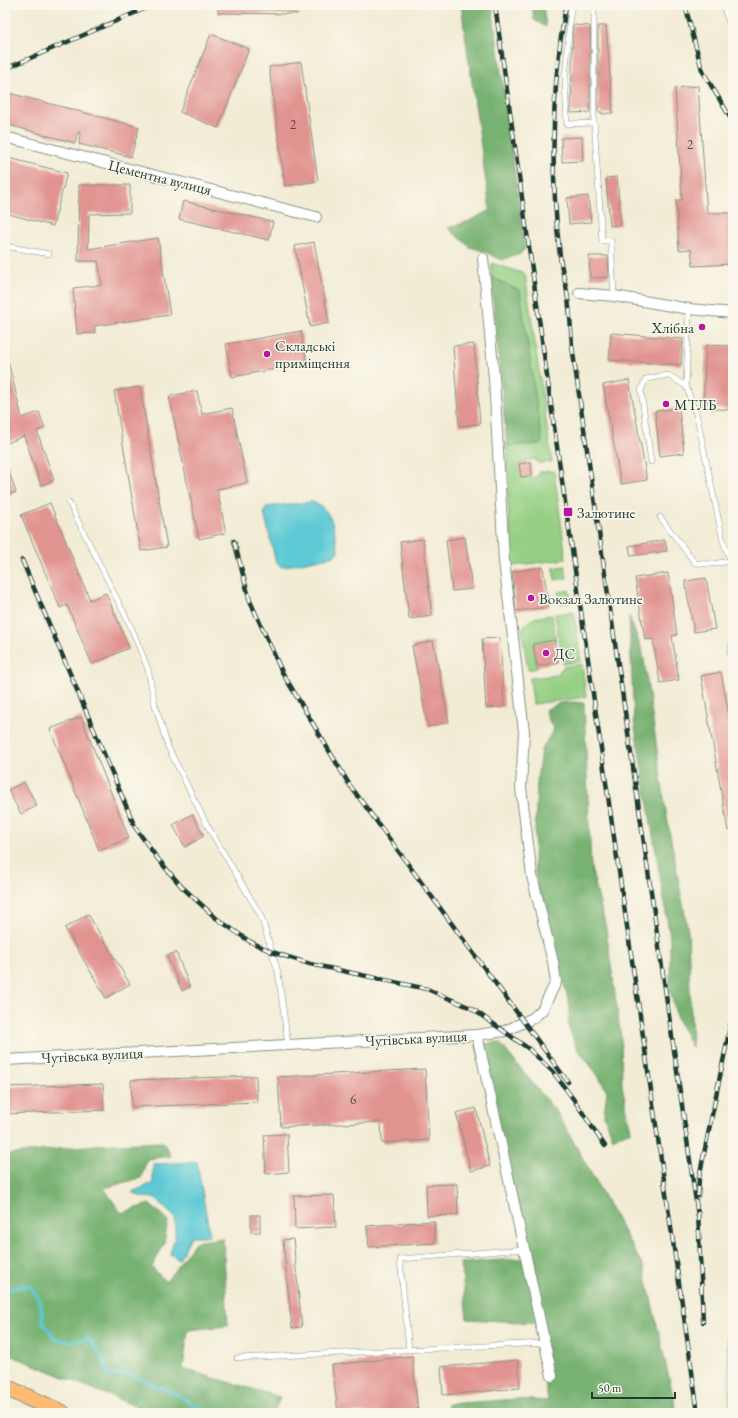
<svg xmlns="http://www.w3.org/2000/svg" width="738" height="1418" viewBox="0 0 738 1418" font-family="'EB Garamond',serif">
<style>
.green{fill:#95d084;stroke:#5a865c}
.forest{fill:#78b272;stroke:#4c7853}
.water{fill:#5cc9d4;stroke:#3e8384}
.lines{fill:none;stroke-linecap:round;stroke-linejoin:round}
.stream{stroke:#5cc9d4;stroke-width:3.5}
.building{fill:#e1938f}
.lane-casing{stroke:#889484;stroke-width:6}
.street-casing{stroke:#889484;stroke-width:12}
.primary-casing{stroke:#889484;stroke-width:18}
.lane{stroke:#fff;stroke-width:5}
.street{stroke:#fff;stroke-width:10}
.primary{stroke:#ffbb71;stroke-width:16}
.rail-casing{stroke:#1f3d34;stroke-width:4.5}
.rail{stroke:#fbf7ec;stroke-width:3;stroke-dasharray:9;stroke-linecap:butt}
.poi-dot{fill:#b5179e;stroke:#fbf7ec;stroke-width:1.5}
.labels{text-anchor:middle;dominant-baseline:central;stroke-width:3;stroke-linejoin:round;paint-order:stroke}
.number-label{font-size:13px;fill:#50524b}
.street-label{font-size:15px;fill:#1f3d34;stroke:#fbf7ec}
.poi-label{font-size:15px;fill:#1f3d34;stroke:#fbf7ec;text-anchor:start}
</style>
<rect width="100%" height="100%" fill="#fbf7ec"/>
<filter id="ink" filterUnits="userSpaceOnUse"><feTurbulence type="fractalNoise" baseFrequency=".025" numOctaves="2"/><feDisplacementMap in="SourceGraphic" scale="8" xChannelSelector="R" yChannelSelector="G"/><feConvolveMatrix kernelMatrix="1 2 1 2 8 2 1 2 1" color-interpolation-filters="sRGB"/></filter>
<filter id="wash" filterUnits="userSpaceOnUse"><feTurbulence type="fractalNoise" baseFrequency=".012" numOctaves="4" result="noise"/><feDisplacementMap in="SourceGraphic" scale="16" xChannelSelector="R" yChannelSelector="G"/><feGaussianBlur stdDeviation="0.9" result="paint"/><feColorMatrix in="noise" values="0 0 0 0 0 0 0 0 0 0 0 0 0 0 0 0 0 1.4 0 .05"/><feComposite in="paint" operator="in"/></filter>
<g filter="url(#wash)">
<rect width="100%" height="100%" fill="#f2ecd5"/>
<g class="green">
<path d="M492 263 525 274 552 462 538 463 535 459 526 460V462L519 464 522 477 531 476 532 478 537 477 539 472 554 471 566 559 512 566 506 469 508 461 507 446 542 443 520 291 491 277Z"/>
<path d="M565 566 567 578 555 580 553 568Z"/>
<path d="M569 590 571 602 560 604 558 592Z"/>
<path d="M574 612 581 661 563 664 555 614Z"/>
<path d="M552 615 556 640 533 644 537 668 528 670 522 632C526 617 539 617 552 615Z"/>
<path d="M582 664 586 697 533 704 530 678 557 675 563 667Z"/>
<path d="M733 1303V1413H730L727 1330Z"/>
</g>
<g class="forest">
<path d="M461 5H492L525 249 520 254 501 260 486 252 470 247 448 228 469 221 490 210Z"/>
<path d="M532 5H543L546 27 534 20Z"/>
<path d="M491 277 520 291 542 444 507 446Z"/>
<path d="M629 616 643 653 667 818 688 931 692 1047 677 1018 670 990V937L634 721Z"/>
<path d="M574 702 584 703 591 868 606 928 621 1038 622 1085 631 1131 613 1138 604 1115 607 1091 597 1074 576 1047 568 1025 570 1006 536 883 534 862 537 780 541 750 554 729 548 719 545 710 560 703Z"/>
<path d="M499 1042 558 1114 644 1268 677 1413H447L448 1404 516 1399 548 1401 536 1323 467 1319 461 1263 528 1258 476 1045Z"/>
<path d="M163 1142 171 1156 147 1159 141 1178 104 1188 121 1213 149 1204 168 1220 164 1244 152 1267 166 1282 195 1242 223 1238 228 1326 188 1330 183 1369 280 1397 274 1413H152L5 1353V1155L94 1145Z"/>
</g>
<g class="water">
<path d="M311 502C334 508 334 531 338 551L334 556 282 567 276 563 264 513 266 507Z"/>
<path d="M197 1162 210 1236H191L179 1260 170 1254 175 1237V1218L155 1198 142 1197 132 1192 153 1183V1164Z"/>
</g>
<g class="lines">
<path class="stream" d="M5 1290 30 1285 40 1301 43 1322 55 1339 73 1342 88 1338 102 1357 108 1375 128 1374 176 1394 209 1413"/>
</g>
<g id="blocks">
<g class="building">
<path d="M218 5H297V14L218 13Z"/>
<path d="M573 25 590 26V112L571 113Z"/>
<path d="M598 26H606L613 113 602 114V112H598Z"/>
<path d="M211 34 249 49 218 128 180 112Z"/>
<path d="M301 62 318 181 285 186 269 67Z"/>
<path d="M698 86 707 213H733V264L693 266 691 249 679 250 676 200H682L675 88Z"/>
<path d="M5 92 139 127 131 157 79 144 80 132H78L75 143 5 124Z"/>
<path d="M582 137 583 161 562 162 561 138Z"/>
<path d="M5 157 67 173 53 226 5 213Z"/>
<path d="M617 177 621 225 610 226 606 178Z"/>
<path d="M79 185H130V213L89 214 88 249 158 238 170 315 94 326 95 333 77 334 73 288 102 285 98 261H78Z"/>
<path d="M588 196 591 222 569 224 567 198Z"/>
<path d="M183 201 273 222 269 240 179 219Z"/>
<path d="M314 242 329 323 310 327 295 246Z"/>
<path d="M589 256H608L609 277 590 278Z"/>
<path d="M301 331 307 363 232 377 226 344Z"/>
<path d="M611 333 683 339 681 365 609 360Z"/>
<path d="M474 344 480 424 459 426 453 346Z"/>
<path d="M706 345 733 346V410L703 408Z"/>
<path d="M8 361 22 418 39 412 45 428 37 431 54 480 41 485 24 436 5 444V362Z"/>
<path d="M629 380 647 480 621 484 603 385Z"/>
<path d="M140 387 167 547 141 551 114 391Z"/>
<path d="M197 391 202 414 232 408 247 483 217 489 226 533 199 539 169 396Z"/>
<path d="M679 408 684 453 660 456 655 411Z"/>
<path d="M531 462 532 476 521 477 519 464Z"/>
<path d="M6 463 16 492 5 496V464Z"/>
<path d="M50 503 90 600 106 593 129 648 92 664 67 605 60 608 21 515Z"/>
<path d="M465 537 472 589 452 591 446 540Z"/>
<path d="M423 539 432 616 409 619 400 542Z"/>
<path d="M665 540 667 551 631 556 629 546Z"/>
<path d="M543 567 549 607 516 611 512 572Z"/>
<path d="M668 573 677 635 672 636 679 680 660 683 653 639 645 640 635 578Z"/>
<path d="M706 578 715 629 694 632 685 581Z"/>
<path d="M500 638 504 707 486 708 482 639Z"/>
<path d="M554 640 558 662 537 666 533 644Z"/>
<path d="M433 641 449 722 428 727 412 646Z"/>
<path d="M721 672 733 737V830L728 831 701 676Z"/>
<path d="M81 717 129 838 99 850 50 729Z"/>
<path d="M24 782 37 806 21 814 8 790Z"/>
<path d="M192 814 204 836 185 847 173 825Z"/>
<path d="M88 914 130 984 106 998 65 928Z"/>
<path d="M176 952 190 987 182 991 167 956Z"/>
<path d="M425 1069 429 1140 382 1143 381 1122 281 1127 278 1077Z"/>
<path d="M256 1076 257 1102 132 1107 131 1080Z"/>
<path d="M103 1084 104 1110 5 1114V1087Z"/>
<path d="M476 1108 490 1166 471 1171 456 1113Z"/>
<path d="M287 1134 289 1172 266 1174 264 1135Z"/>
<path d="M457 1184 458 1215 427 1216 426 1185Z"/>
<path d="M334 1195 336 1227 295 1229 294 1196Z"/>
<rect x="251" y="1215" width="9" height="17"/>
<path d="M434 1221 435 1243 369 1247 367 1226Z"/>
<path d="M293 1239 302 1327 292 1328 283 1240Z"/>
<path d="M412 1356 418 1413H338L332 1365Z"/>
<path d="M518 1360 520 1388 443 1395 441 1367Z"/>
</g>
</g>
</g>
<g filter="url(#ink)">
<use href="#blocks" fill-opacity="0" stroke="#889484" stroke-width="1"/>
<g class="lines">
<defs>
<g id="lane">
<path d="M571 5 565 80 567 124 594 123"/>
<path d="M594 5V120L602 241H611L614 296"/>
<path d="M723 5 733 34"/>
<path d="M5 246 49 254"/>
<path d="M686 386 689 309"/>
<path d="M651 462 641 390 646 379 668 375 686 386 697 417 723 541 733 567"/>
<path d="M69 503 131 627 148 669 155 705 168 747 207 825 261 916 278 972 288 1045"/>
<path d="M660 517 695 563 711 564 731 561"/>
<path d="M733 640 730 652 733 668"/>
<path d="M409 1350 400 1259 524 1249"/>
<path d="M237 1358 545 1343"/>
</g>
<g id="street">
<path d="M5 137 316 217"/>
<path d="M579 293 614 296 689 309 733 313"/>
<path d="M477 1035 552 1376"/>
<path d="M5 1060 477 1035 505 1031 533 1018 542 1010 556 982 553 962 532 876 521 788 524 732 504 561 494 378 483 258"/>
</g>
<path id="primary" d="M5 1387 62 1413"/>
</defs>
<use href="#lane" class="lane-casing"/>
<use href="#street" class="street-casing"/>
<use href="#primary" class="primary-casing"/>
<use href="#lane" class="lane"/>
<use href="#street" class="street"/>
<use href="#primary" class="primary"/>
<defs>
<g id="rail">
<path d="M495 5 555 433 698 1413"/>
<path d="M566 5C551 89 550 172 560 256 561 268 565 280 567 292 570 310 571 328 572 346L698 1216"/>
<path d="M685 5 702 70 733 122"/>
<path d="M5 69 153 5"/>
<path d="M234 541 250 601 282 672 349 784 568 1082"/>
<path d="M22 560 135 827 157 858 182 887 216 918 249 941 272 952 310 964 427 989 471 1008 529 1049 553 1072 574 1100 605 1146"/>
<path d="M698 1196 699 1178 733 1013"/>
<path d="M698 1212 703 1322"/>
</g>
</defs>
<use href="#rail" class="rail-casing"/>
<use href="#rail" class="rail"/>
</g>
</g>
<g class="poi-dot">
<circle cx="702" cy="327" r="4"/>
<circle cx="267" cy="354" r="4"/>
<circle cx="666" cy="404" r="4"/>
<rect x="563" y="507" width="10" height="10" rx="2"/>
<circle cx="531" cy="598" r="4"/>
<circle cx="546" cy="653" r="4"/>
</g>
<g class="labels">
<g class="number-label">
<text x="293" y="124">2</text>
<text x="690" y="144">2</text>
<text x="353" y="1099">6</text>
</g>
<g class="street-label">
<text transform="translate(160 177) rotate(14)">Цементна вулиця</text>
<text transform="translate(416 1038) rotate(-3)">Чутівська вулиця</text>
<text transform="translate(92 1055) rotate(-3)">Чутівська вулиця</text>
</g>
<g class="poi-label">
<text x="694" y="327" text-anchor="end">Хлібна</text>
<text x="275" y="345">Складські<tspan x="275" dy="17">приміщення</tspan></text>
<text x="674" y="404">МТЛБ</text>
<text x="577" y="512">Залютине</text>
<text x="539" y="598">Вокзал Залютине</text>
<text x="554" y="653">ДС</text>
</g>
</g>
<rect width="738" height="1418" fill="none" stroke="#fbf7ec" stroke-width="20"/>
<path d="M592 1392v6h83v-6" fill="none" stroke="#1f3d34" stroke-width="2"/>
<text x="598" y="1392" font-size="12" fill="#1f3d34" stroke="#fbf7ec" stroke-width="3" paint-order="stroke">50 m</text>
</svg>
